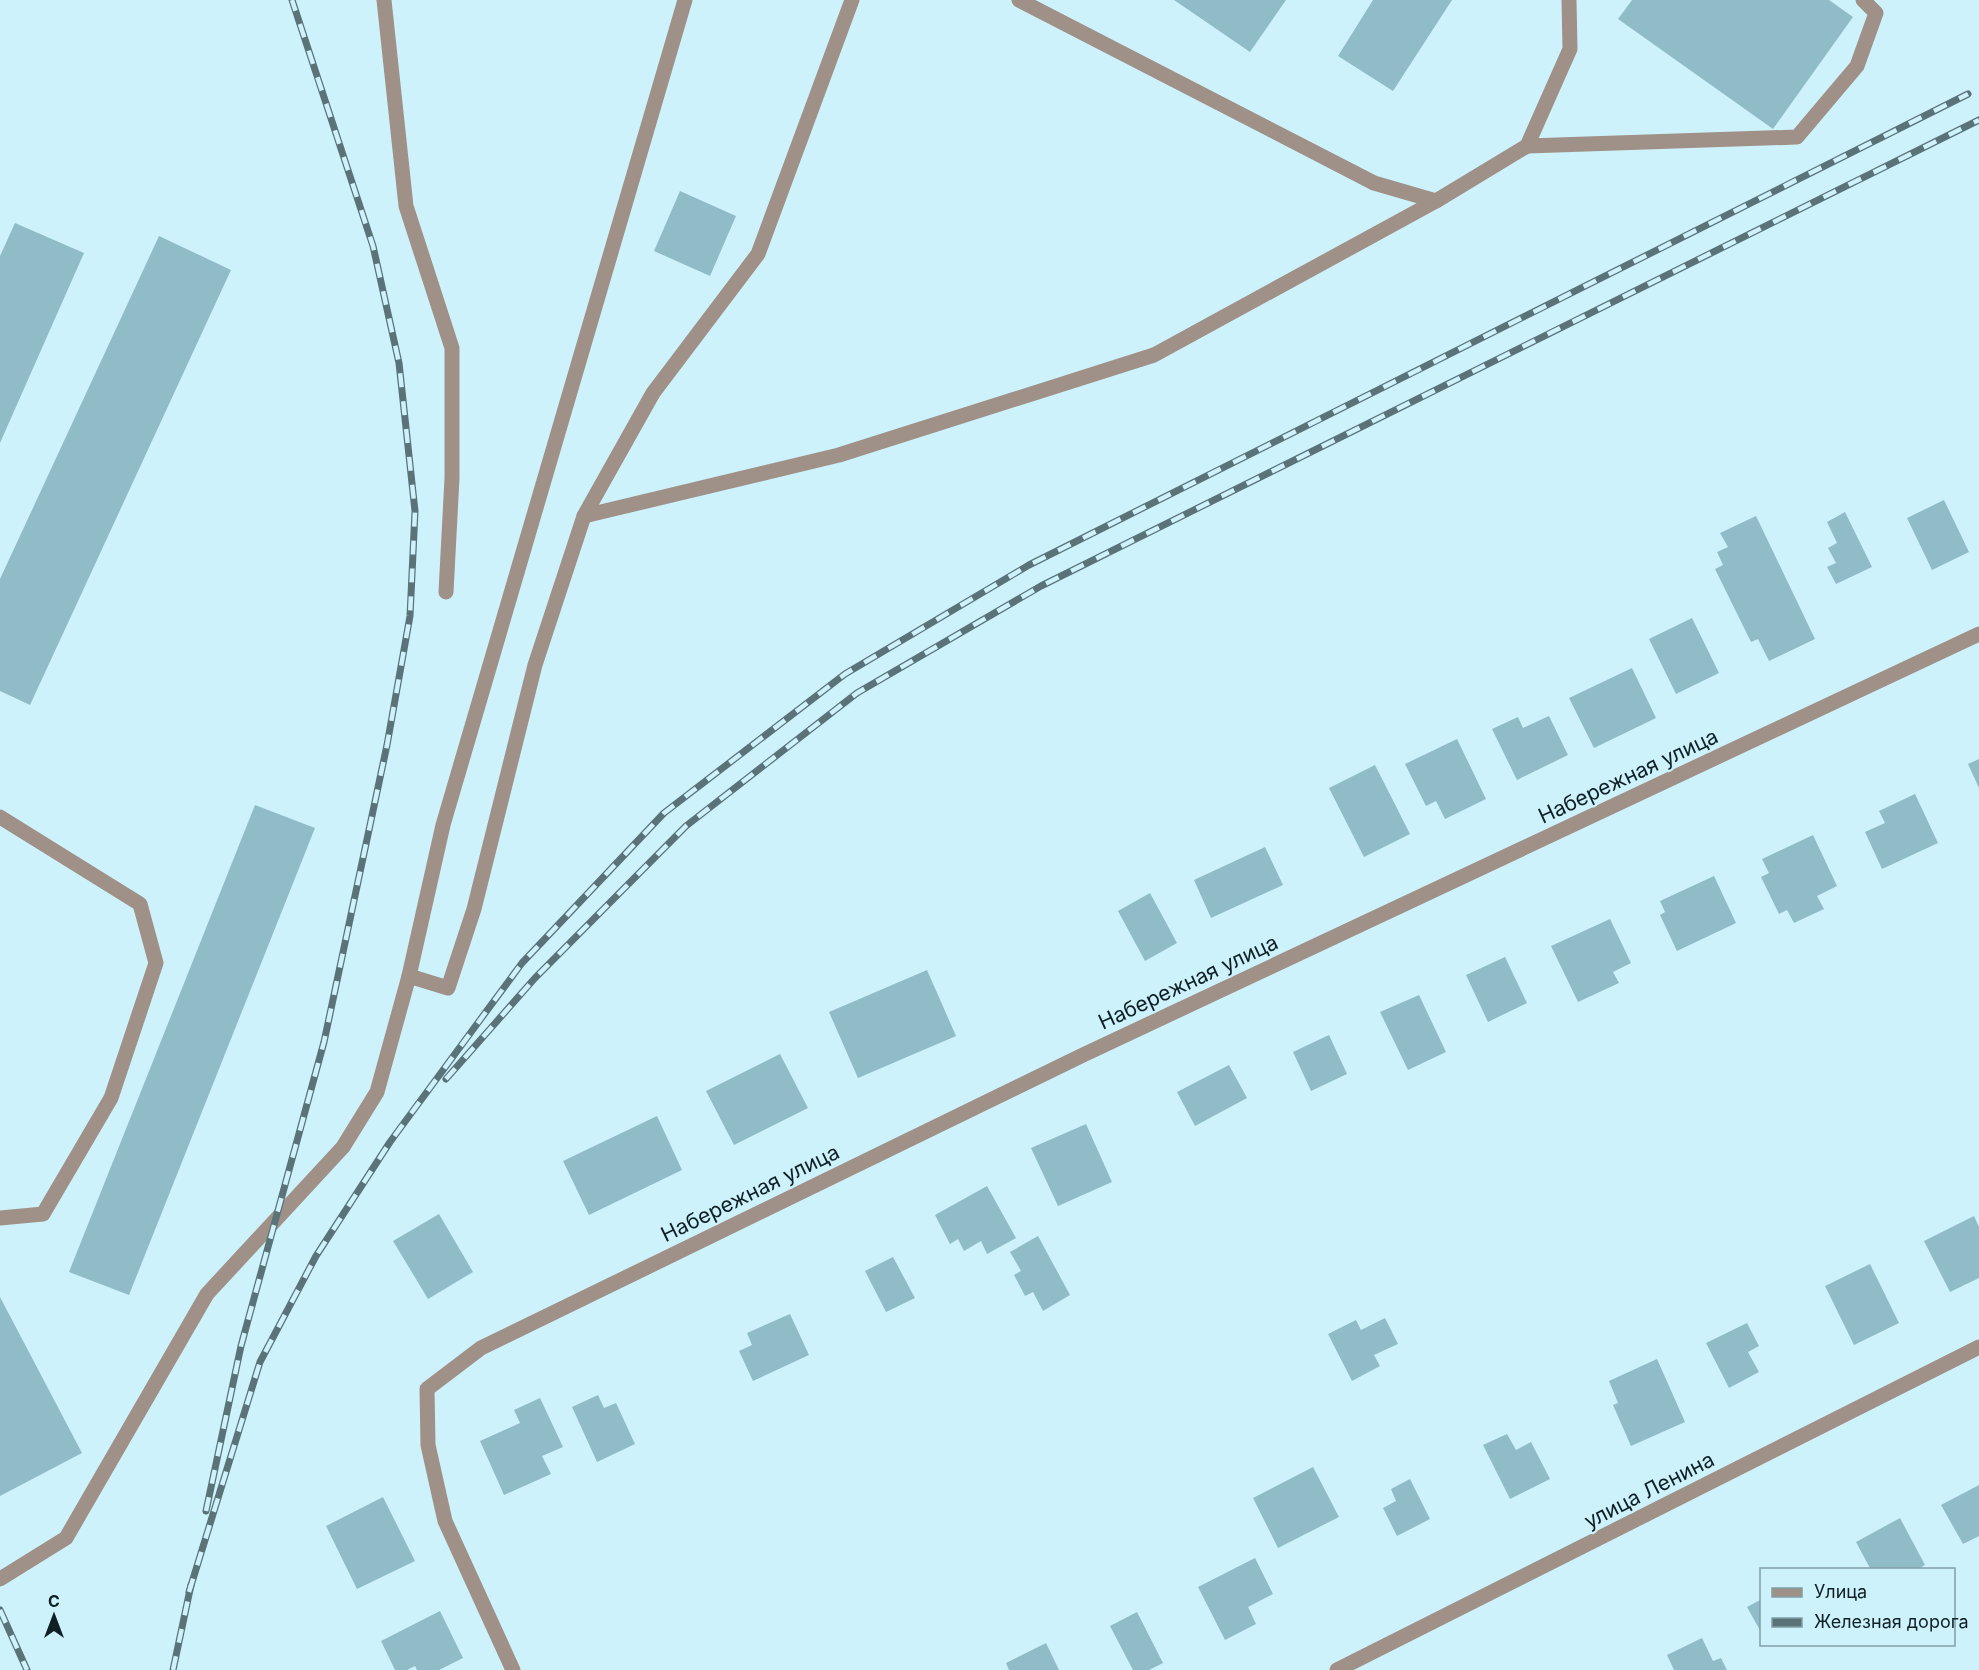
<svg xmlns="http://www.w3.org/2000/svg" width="1979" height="1670" viewBox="0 0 1979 1670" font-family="Inter,sans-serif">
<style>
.building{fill:#90bcc8}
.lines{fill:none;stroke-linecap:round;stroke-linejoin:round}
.service{stroke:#9f9187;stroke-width:15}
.minor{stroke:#9f9187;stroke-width:15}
.rail-casing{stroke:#5a7379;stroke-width:7}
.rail{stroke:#cef2fc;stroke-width:4.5;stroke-dasharray:14;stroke-linecap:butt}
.labels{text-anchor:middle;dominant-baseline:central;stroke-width:4.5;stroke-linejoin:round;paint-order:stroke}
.street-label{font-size:21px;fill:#0e2024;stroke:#cef2fc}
</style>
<rect width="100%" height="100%" fill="#cef2fc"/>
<g class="building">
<path d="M1174 0H1286L1250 52Z"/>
<path d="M1373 0H1452L1393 91 1338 56Z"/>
<path d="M1632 0H1829L1853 17 1773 129 1618 19Z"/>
<path d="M680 191 736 216 710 276 654 251Z"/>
<path d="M15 223 84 253 0 443V256Z"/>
<path d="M159 236 231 270 30 705 0 691V579Z"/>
<path d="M1944 500 1969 552 1932 570 1907 518Z"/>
<path d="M1845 512 1872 567 1836 584 1827 567 1836 563 1828 548 1837 543 1827 522Z"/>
<path d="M1756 516 1815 639 1769 661 1758 639 1751 642 1715 569 1723 565 1717 552 1728 547 1720 533Z"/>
<path d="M1692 618 1719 673 1676 694 1649 639Z"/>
<path d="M1632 668 1656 718 1594 748 1569 698Z"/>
<path d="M1549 716 1568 755 1517 780 1492 729 1518 717 1523 728Z"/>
<path d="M1457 739 1486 799 1445 819 1436 801 1426 806 1405 764Z"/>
<path d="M1979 759V788L1968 764Z"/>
<path d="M1375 765 1410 834 1364 857 1329 788Z"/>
<path d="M1915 794 1938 843 1882 869 1865 832 1885 823 1879 811Z"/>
<path d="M255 805 315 828 129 1295 69 1272Z"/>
<path d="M1813 835 1837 886 1817 896 1824 909 1794 923 1787 910 1779 914 1761 877 1769 873 1762 859Z"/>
<path d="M1265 847 1283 885 1211 918 1194 880Z"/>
<path d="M1714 876 1736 923 1677 951 1660 915 1665 912 1660 901Z"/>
<path d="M1150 893 1177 943 1145 961 1118 911Z"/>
<path d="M1610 919 1631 963 1613 972 1619 983 1578 1002 1551 946Z"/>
<path d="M1505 957 1527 1003 1488 1022 1466 975Z"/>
<path d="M927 970 956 1036 858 1078 829 1012Z"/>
<path d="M1419 995 1446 1052 1408 1070 1380 1012Z"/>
<path d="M1329 1035 1347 1074 1311 1091 1293 1052Z"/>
<path d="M780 1054 808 1108 734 1145 706 1091Z"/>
<path d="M1229 1065 1247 1098 1195 1126 1177 1092Z"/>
<path d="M657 1116 682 1170 589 1215 563 1161Z"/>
<path d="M1086 1124 1112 1182 1058 1206 1031 1148Z"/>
<path d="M987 1186 1016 1238 987 1254 981 1241 964 1251 958 1239 950 1244 935 1215Z"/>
<path d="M439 1214 473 1272 428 1299 393 1241Z"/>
<path d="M1974 1216 1979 1227V1278L1950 1292 1924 1241Z"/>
<path d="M1038 1236 1070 1295 1043 1311 1033 1292 1025 1296 1014 1275 1021 1271 1010 1252Z"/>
<path d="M893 1257 915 1298 886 1312 865 1271Z"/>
<path d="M1870 1264 1899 1323 1854 1345 1825 1286Z"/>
<path d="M0 1297 82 1453 0 1496Z"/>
<path d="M790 1314 809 1355 753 1381 739 1351 752 1345 747 1333Z"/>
<path d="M1385 1318 1398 1344 1374 1355 1380 1366 1352 1381 1328 1334 1356 1320 1361 1330Z"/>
<path d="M1747 1323 1759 1346 1748 1352 1759 1372 1729 1388 1706 1343Z"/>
<path d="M1657 1359 1685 1422 1631 1446 1613 1405 1618 1403 1609 1381Z"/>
<path d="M598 1395 604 1408 616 1403 635 1444 597 1462 572 1407Z"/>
<path d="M540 1398 563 1447 542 1456 551 1474 504 1495 480 1441 520 1423 514 1410Z"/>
<path d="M1507 1434 1516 1450 1531 1442 1550 1479 1510 1499 1483 1445Z"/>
<path d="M1313 1467 1339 1517 1278 1548 1253 1498Z"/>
<path d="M1410 1479 1430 1519 1397 1536 1383 1508 1396 1501 1391 1489Z"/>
<path d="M1979 1485V1536L1963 1544 1941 1505Z"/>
<path d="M383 1497 415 1561 357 1589 326 1526Z"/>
<path d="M1900 1518 1925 1565 1916 1570H1871L1856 1542Z"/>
<path d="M1255 1558 1273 1594 1248 1607 1256 1624 1225 1640 1198 1587Z"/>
<path d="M1762 1599V1634L1747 1607Z"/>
<path d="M440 1611 463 1658 439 1670H417L415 1666 407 1670H395L381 1641Z"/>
<path d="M1137 1612 1163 1663 1149 1670H1133L1110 1626Z"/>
<path d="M1702 1638 1713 1661 1721 1658 1727 1670H1674L1667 1655Z"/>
<path d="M1046 1643 1059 1670H1009L1006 1663Z"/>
</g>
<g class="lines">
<g class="service">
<path d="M384 0 406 206 452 348V478L446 592"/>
<path d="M1019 0 1374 183 1436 201 1527 146 1570 49 1569 0"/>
<path d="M1527 146 1797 137 1857 66 1876 13 1863 0"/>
<path d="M584 516 839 455 1154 355 1436 201"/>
<path d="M0 817 140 904 156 963 111 1098 43 1214 0 1218"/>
<path d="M409 976 448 988 474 909 535 665 584 516 653 393 758 254 852 0"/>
</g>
<g class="minor">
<path d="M0 1579 66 1538 207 1294 343 1147 377 1092 409 976 443 825 685 0"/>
<path d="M513 1670 445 1521 428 1445 427 1389 481 1348 1083 1055 1979 634"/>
<path d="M1337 1670 1979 1347"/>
</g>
<defs>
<g id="rail">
<path d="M446 1079 535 978 686 826 857 693 1041 586 1979 120"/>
<path d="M206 1511 241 1346 324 1042 387 745 410 616 415 511 399 363 373 246 292 0"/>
<path d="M189 1592 260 1362 316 1256 390 1142 522 963 664 813 845 674 1029 565 1968 94"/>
<path d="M0 1610 27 1670"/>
<path d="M173 1670 191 1585"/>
</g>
</defs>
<use href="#rail" class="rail-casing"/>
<use href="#rail" class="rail"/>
</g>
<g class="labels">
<g class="street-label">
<text transform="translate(1628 776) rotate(-25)">Набережная улица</text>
<text transform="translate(1188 982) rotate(-25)">Набережная улица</text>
<text transform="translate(750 1193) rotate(-26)">Набережная улица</text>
<text transform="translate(1649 1490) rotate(-27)">улица Ленина</text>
</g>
</g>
<rect x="1760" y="1568" width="195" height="78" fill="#cef2fc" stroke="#819ea6" stroke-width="1.5"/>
<rect x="1772" y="1588" width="30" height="9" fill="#9f9187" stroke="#819ea6" stroke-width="1.5"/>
<text x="1814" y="1598" font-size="18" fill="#0e2024">Улица</text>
<rect x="1772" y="1618" width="30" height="9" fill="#5a7379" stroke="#819ea6" stroke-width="1.5"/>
<text x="1814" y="1628" font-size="18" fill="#0e2024">Железная дорога</text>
<g transform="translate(54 1616)" stroke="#cef2fc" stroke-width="4.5" paint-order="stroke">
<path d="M0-4.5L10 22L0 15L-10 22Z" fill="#0e2024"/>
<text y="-9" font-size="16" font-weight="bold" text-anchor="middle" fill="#0e2024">С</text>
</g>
</svg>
